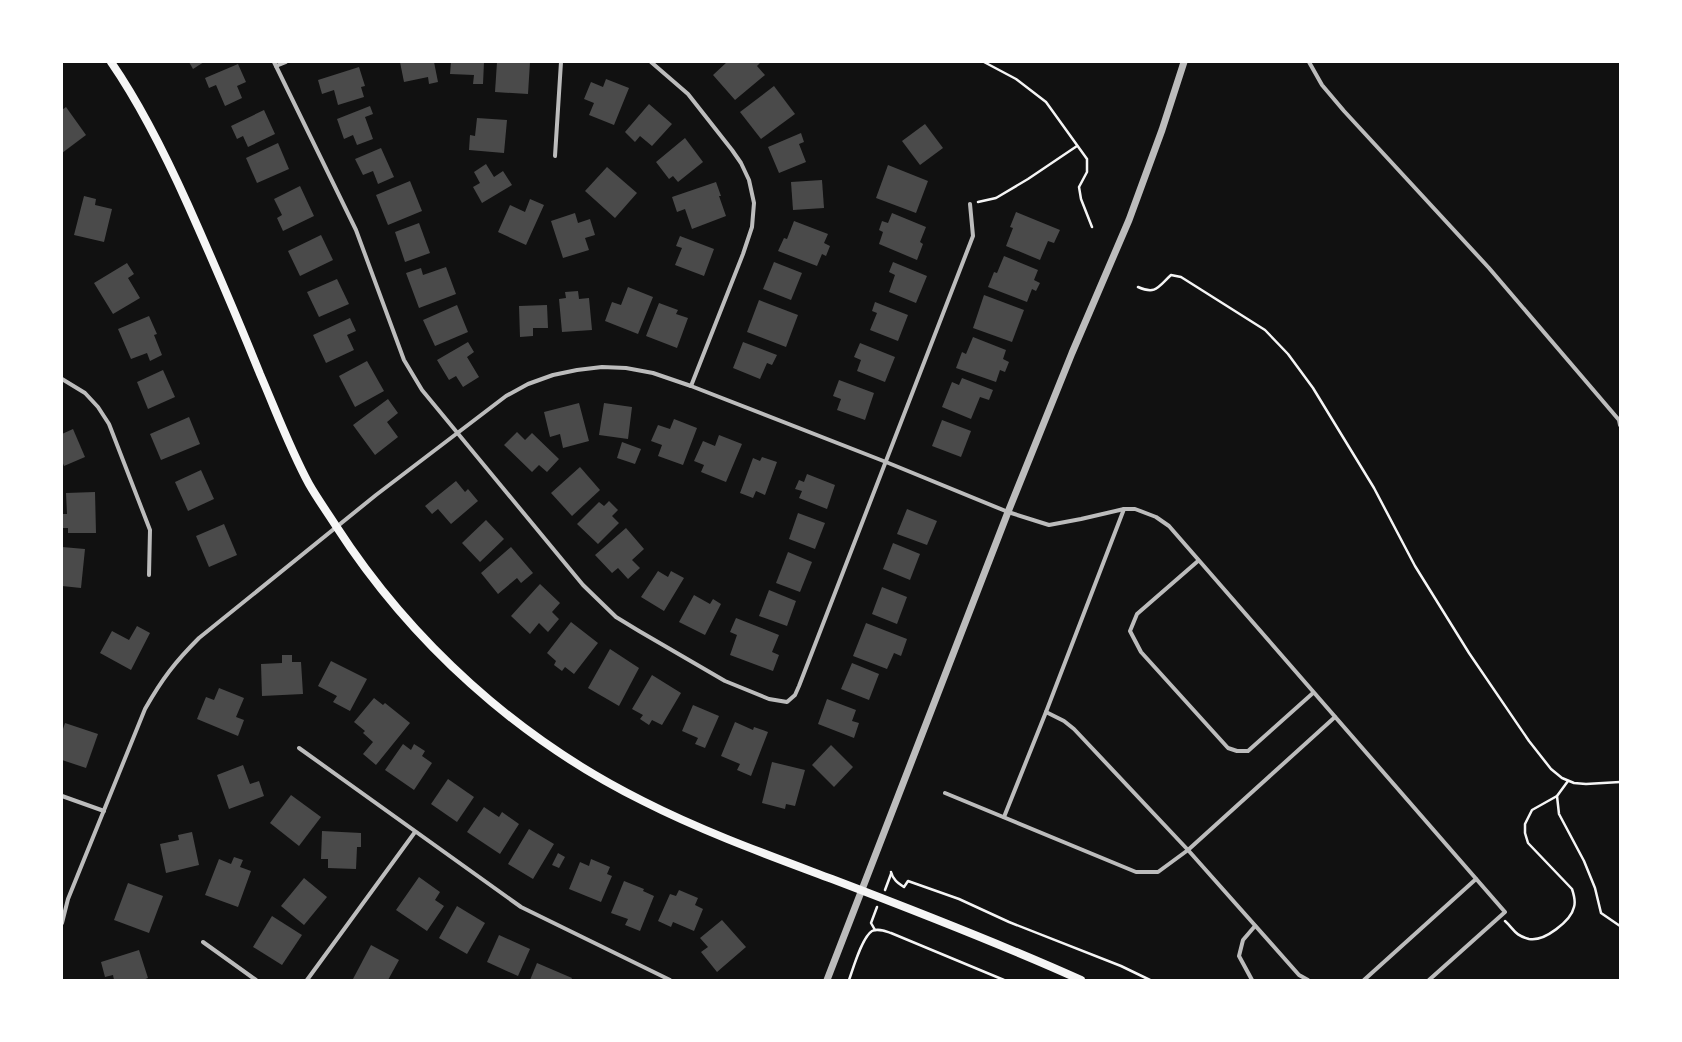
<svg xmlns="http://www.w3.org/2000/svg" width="1682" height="1042" viewBox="0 0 1682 1042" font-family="'Titillium Web',sans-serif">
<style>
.building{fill:#4a4a4a}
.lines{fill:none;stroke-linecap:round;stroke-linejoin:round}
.path{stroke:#f5f5f5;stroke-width:2.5}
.minor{stroke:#bcbcbc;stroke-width:4}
.tertiary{stroke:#bcbcbc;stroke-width:7}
.secondary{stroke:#f5f5f5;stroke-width:8}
</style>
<rect width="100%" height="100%" fill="#111"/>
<g class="building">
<path d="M189 62H204L193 69Z"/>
<path d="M400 62H434L438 82 429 84 428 77 404 82Z"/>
<path d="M451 62H484L483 84H473L474 75 450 74Z"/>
<path d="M497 62H530L528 94 495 92Z"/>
<path d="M727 62H761L757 66 765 75 735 100 713 75Z"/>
<path d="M238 64 246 82 237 86 242 98 225 106 216 85 209 88 205 78Z"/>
<path d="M359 67 365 86 361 87 364 97 338 105 334 90 322 94 318 80Z"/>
<path d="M606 79 629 88 614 125 589 115 594 103 584 99 591 82 603 87Z"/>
<path d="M774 86 795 114 761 139 740 112Z"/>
<path d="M649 104 672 124 652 146 640 136 635 142 625 132Z"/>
<path d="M370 106 373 114 365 117 373 139 357 145 353 135 344 139 337 119Z"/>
<path d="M66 107 86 135 62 153V110Z"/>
<path d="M264 110 275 134 248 147 243 136 237 139 231 126Z"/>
<path d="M477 118 507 120 504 153 469 150 470 135 475 136Z"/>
<path d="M925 124 943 148 920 165 902 141Z"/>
<path d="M801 133 804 142 799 144 806 162 779 173 768 147Z"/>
<path d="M685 138 703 162 678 182 673 176 669 179 656 162Z"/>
<path d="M278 143 289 169 257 183 246 158Z"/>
<path d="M381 148 394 177 378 184 373 171 363 175 355 159Z"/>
<path d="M486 164 494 177 503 171 512 185 482 203 473 187 480 183 474 172Z"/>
<path d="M888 165 928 181 916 213 876 198Z"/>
<path d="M607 167 637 193 615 218 585 191Z"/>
<path d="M822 180 824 208 793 210 791 182Z"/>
<path d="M410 181 422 211 388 225 376 195Z"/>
<path d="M716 182 721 196H719L726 216 692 229 685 209 677 212 672 197Z"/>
<path d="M300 186 314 216 283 231 277 218 282 215 274 199Z"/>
<path d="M84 196 96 199 95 205 112 209 104 242 74 235Z"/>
<path d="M530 199 544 205 526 245 498 232 510 205 525 212Z"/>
<path d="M1016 212 1060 230 1054 243 1048 241 1040 260 1006 246 1013 228 1010 227Z"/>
<path d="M575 213 578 223 590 219 595 235 585 238 589 250 563 258 551 221Z"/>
<path d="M892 213 926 227 920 242 923 244 917 260 879 244 883 232 879 230 882 221 888 223Z"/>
<path d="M794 221 828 234 824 243 830 246 826 256 822 254 817 266 778 251 784 238 787 239Z"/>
<path d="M419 223 430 253 405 262 395 232Z"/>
<path d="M321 235 333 260 300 276 288 251Z"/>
<path d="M680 236 714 249 704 276 675 265 682 248 676 246Z"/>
<path d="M1004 256 1038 270 1034 280 1040 283 1036 291 1032 289 1027 302 988 287 994 272 997 273Z"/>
<path d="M774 262 802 273 791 300 763 289Z"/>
<path d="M893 262 927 276 916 303 889 292 895 275 889 272Z"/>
<path d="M127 263 134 274 128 278 140 298 113 314 94 283Z"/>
<path d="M446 267 456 294 419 308 406 273 421 268 423 275Z"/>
<path d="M337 279 349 304 319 317 307 292Z"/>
<path d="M628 287 653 297 638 334 605 321 612 302 621 305Z"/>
<path d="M578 291 579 299 589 298 592 330 562 332 559 299 566 298 565 292Z"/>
<path d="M984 295 1024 310 1012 342 973 328Z"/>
<path d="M759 300 798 315 786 347 747 332Z"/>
<path d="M875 302 908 315 898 341 870 330 877 313 872 311Z"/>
<path d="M659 303 678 310 676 314 688 318 677 348 646 336Z"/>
<path d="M457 305 468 332 435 346 423 320Z"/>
<path d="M547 305 548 328H533V336L520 337 519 306Z"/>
<path d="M149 316 157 334 154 335 162 355 150 361 147 353 131 359 118 329Z"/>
<path d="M350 318 356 331 347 335 354 350 326 363 313 335Z"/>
<path d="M973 337 1006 350 1003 359 1009 362 1005 372 1000 370 996 382 956 368 962 352 966 354Z"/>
<path d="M468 342 474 352 467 357 479 377 463 387 456 376 449 380 437 360Z"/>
<path d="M743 342 777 355 772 365 767 363 760 379 733 368Z"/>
<path d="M860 343 895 357 885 382 857 371 861 360 854 357Z"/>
<path d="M367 361 384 391 355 407 339 376Z"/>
<path d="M163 370 175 397 148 409 137 382Z"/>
<path d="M962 378 993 390 989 400 980 397 971 419 942 407 952 382 959 385Z"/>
<path d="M839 380 874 393 865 420 837 410 841 399 833 396Z"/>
<path d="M388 399 398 413 387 422 398 437 375 455 353 425Z"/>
<path d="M579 403 589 441 563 448 560 434 550 437 544 412Z"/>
<path d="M604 403 632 407 628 439 599 435Z"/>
<path d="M189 417 200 444 161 460 150 434Z"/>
<path d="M674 419 697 428 683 465 658 456 662 445 651 441 658 425 670 429Z"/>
<path d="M942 420 971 431 961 457 932 446Z"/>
<path d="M73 429 85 457 64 466 62 461V434Z"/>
<path d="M517 432 525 440 532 433 559 459 547 472 539 465 532 472 504 445Z"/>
<path d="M719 435 742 444 726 482 701 472 704 465 694 461 703 441 715 446Z"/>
<path d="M622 442 641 449 635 464 617 458Z"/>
<path d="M762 457 777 462 765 495 756 491 753 498 740 493 753 458 760 461Z"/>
<path d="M580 467 600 490 572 516 551 493Z"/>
<path d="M201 470 214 499 188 511 175 482Z"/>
<path d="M807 474 835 485 827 509 799 498 802 491 795 489 799 480 804 482Z"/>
<path d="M456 481 465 492 468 489 478 501 451 524 438 509 432 514 425 506Z"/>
<path d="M95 492 96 533H68V528H62V514H67L66 493Z"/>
<path d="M609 501 618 510 612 516 619 523 598 544 577 524 599 502 604 506Z"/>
<path d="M907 509 937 521 927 545 897 534Z"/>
<path d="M798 513 825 523 815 549 789 539Z"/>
<path d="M486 520 504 539 480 562 462 543Z"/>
<path d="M224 524 237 555 209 567 196 536Z"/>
<path d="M626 528 644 549 632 560 640 568 628 579 618 568 612 573 595 555Z"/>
<path d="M893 543 920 554 910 580 883 569Z"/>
<path d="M62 547 85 549 81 588 62 586Z"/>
<path d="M511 547 533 573 521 583 517 578 498 594 481 573Z"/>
<path d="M788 552 812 562 800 592 776 583Z"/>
<path d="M658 571 668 577 671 571 684 578 664 611 641 597Z"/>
<path d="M540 584 560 603 552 612 559 619 548 632 539 623 530 634 511 616Z"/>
<path d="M882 587 907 597 897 624 872 614Z"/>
<path d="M769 590 796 601 787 626 759 616Z"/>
<path d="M694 595 710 604 713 599 721 604 705 635 679 622Z"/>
<path d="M736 618 779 635 772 652 779 655 773 671 730 655 737 635 730 632Z"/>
<path d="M571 622 598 643 574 674 565 667 562 671 554 665 556 661 547 653Z"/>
<path d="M866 623 907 639 901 656 894 653 887 669 853 656Z"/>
<path d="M137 626 150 633 131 670 100 653 112 631 129 640Z"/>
<path d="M610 649 639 668 619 706 588 688Z"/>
<path d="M282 655H292V662H301L303 694 262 696 261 664 282 663Z"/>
<path d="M331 661 367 679 350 711 333 702 337 696 318 686Z"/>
<path d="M852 663 879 674 869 700 841 689Z"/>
<path d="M652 675 681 693 662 725 652 720 649 725 640 719 643 715 632 709Z"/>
<path d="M219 688 244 698 236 717 244 720 238 736 197 719 206 697 214 700Z"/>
<path d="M374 698 383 705 385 703 410 723 376 765 363 754 373 742 363 733 365 731 354 722Z"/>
<path d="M827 699 856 710 852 721 859 723 854 738 818 724Z"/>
<path d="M693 705 719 716 705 748 695 744 698 738 682 731Z"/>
<path d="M735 722 753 730 754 727 768 732 751 776 737 770 740 764 721 756Z"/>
<path d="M65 723 98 734 86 768 62 760V732Z"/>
<path d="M403 744 411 750 414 744 425 751 422 756 432 763 414 790 385 770Z"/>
<path d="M831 745 853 767 834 787 812 765Z"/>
<path d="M772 762 805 770 795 806 786 804 785 809 762 803Z"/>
<path d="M243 765 250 784 259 781 264 796 229 809 217 775Z"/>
<path d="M448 779 474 797 457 822 431 804Z"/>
<path d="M291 795 321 817 299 846 270 823Z"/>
<path d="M484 807 499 817 502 812 519 824 500 854 467 832Z"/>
<path d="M529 829 554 844 533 879 508 864Z"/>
<path d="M322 831 361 833V847H357L356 869 328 868V859H321Z"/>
<path d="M192 832 199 865 166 873 160 844 179 840 178 835Z"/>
<path d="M558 853 565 857 559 868 552 865Z"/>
<path d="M234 857 243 860 240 867 251 871 238 907 205 895 219 859 231 864Z"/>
<path d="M591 859 610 867 607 874 612 876 601 902 569 889 580 862 589 866Z"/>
<path d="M419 877 440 892 435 900 444 906 427 931 396 910Z"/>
<path d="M304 878 327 897 304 925 281 906Z"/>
<path d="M624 881 644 889 643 891 654 896 640 931 625 925 628 919 611 913Z"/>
<path d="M128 883 163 896 149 933 114 920Z"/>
<path d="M679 890 698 898 695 905 703 909 694 931 673 922 671 927 658 921 670 894 676 896Z"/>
<path d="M457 906 485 923 467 954 439 938Z"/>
<path d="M272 916 302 935 282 965 253 947Z"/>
<path d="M722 920 746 947 717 972 701 952 708 947 700 938Z"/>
<path d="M499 935 530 949 518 976 487 962Z"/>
<path d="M371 945 399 960 388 980H355L353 979Z"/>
<path d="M139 950 148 978 143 980H114L113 975 105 977 101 962Z"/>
<path d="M537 963 572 978 571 980H530Z"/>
</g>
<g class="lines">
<g class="path">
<path d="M984 62 1016 79 1046 102 1087 159V172L1079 187 1081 199 1092 227"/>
<path d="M978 202 996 198 1028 179 1077 146"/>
<path d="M1138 287C1156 295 1158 287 1171 275L1181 277 1265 330 1288 354 1313 388 1374 488 1415 566 1469 653 1529 741 1551 769 1562 778 1574 783 1586 784 1620 782"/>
<path d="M1568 781 1557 796 1559 814 1584 861 1595 888 1601 913 1620 926"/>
<path d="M891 872C893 880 898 883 904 887L908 881 959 899 1009 922 1121 966 1150 980"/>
<path d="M885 890 891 874"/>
<path d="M1505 921C1515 930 1514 935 1529 939 1544 942 1571 921 1574 907 1576 901 1574 895 1572 889L1528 843 1525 833V824L1532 810 1557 796"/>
<path d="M875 930 871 923 877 907"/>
<path d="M849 980C853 969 862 937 872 931 878 928 885 931 891 933L1004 980"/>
</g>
<g class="minor">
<path d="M274 62 356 230 404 360 422 390 583 585 616 617 639 631 725 681 769 699 787 702 795 695 799 686 973 236 970 204"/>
<path d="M651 62 688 94 732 150 741 163 749 180 754 203 752 227 743 254 691 386"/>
<path d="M1309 62 1322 85 1344 111 1489 268 1619 420 1620 425"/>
<path d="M276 66 286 62"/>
<path d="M555 156 561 62"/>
<path d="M62 379 85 393 98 407 109 424 150 530 149 575"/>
<path d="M1198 561 1137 614 1130 631 1141 652 1228 748 1237 751H1248L1313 693"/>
<path d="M1046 712 1064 721 1074 729 1188 850 1299 975 1308 980"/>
<path d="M299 748 521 907 670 980"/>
<path d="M945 793 1136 872H1158L1188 850 1335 717"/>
<path d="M62 796 104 811"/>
<path d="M1004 817 1046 712 1124 509"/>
<path d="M62 923 68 899 145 709C162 679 175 662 199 638L376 495 506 396 528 384 553 375 577 370 602 367 626 368 653 373 691 386 886 462 1008 512 1049 525 1081 519 1124 509H1135L1156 517 1169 526 1505 912 1429 980"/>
<path d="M203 942 256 980"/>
<path d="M307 980 415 832"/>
<path d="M1252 980 1239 956 1243 940 1255 926"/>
<path d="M1364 980 1476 879"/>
</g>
<path class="tertiary" d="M827 980 1008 512 1072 353 1129 220 1162 130 1184 62"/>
<path class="secondary" d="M111 62C142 107 166 156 188 205 213 261 237 317 260 374 276 411 290 449 309 484 317 498 327 512 336 526 411 642 518 739 643 801 704 832 768 855 832 879 916 911 999 943 1081 980"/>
</g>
<rect width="1682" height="1042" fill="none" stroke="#ffffff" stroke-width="126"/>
</svg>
